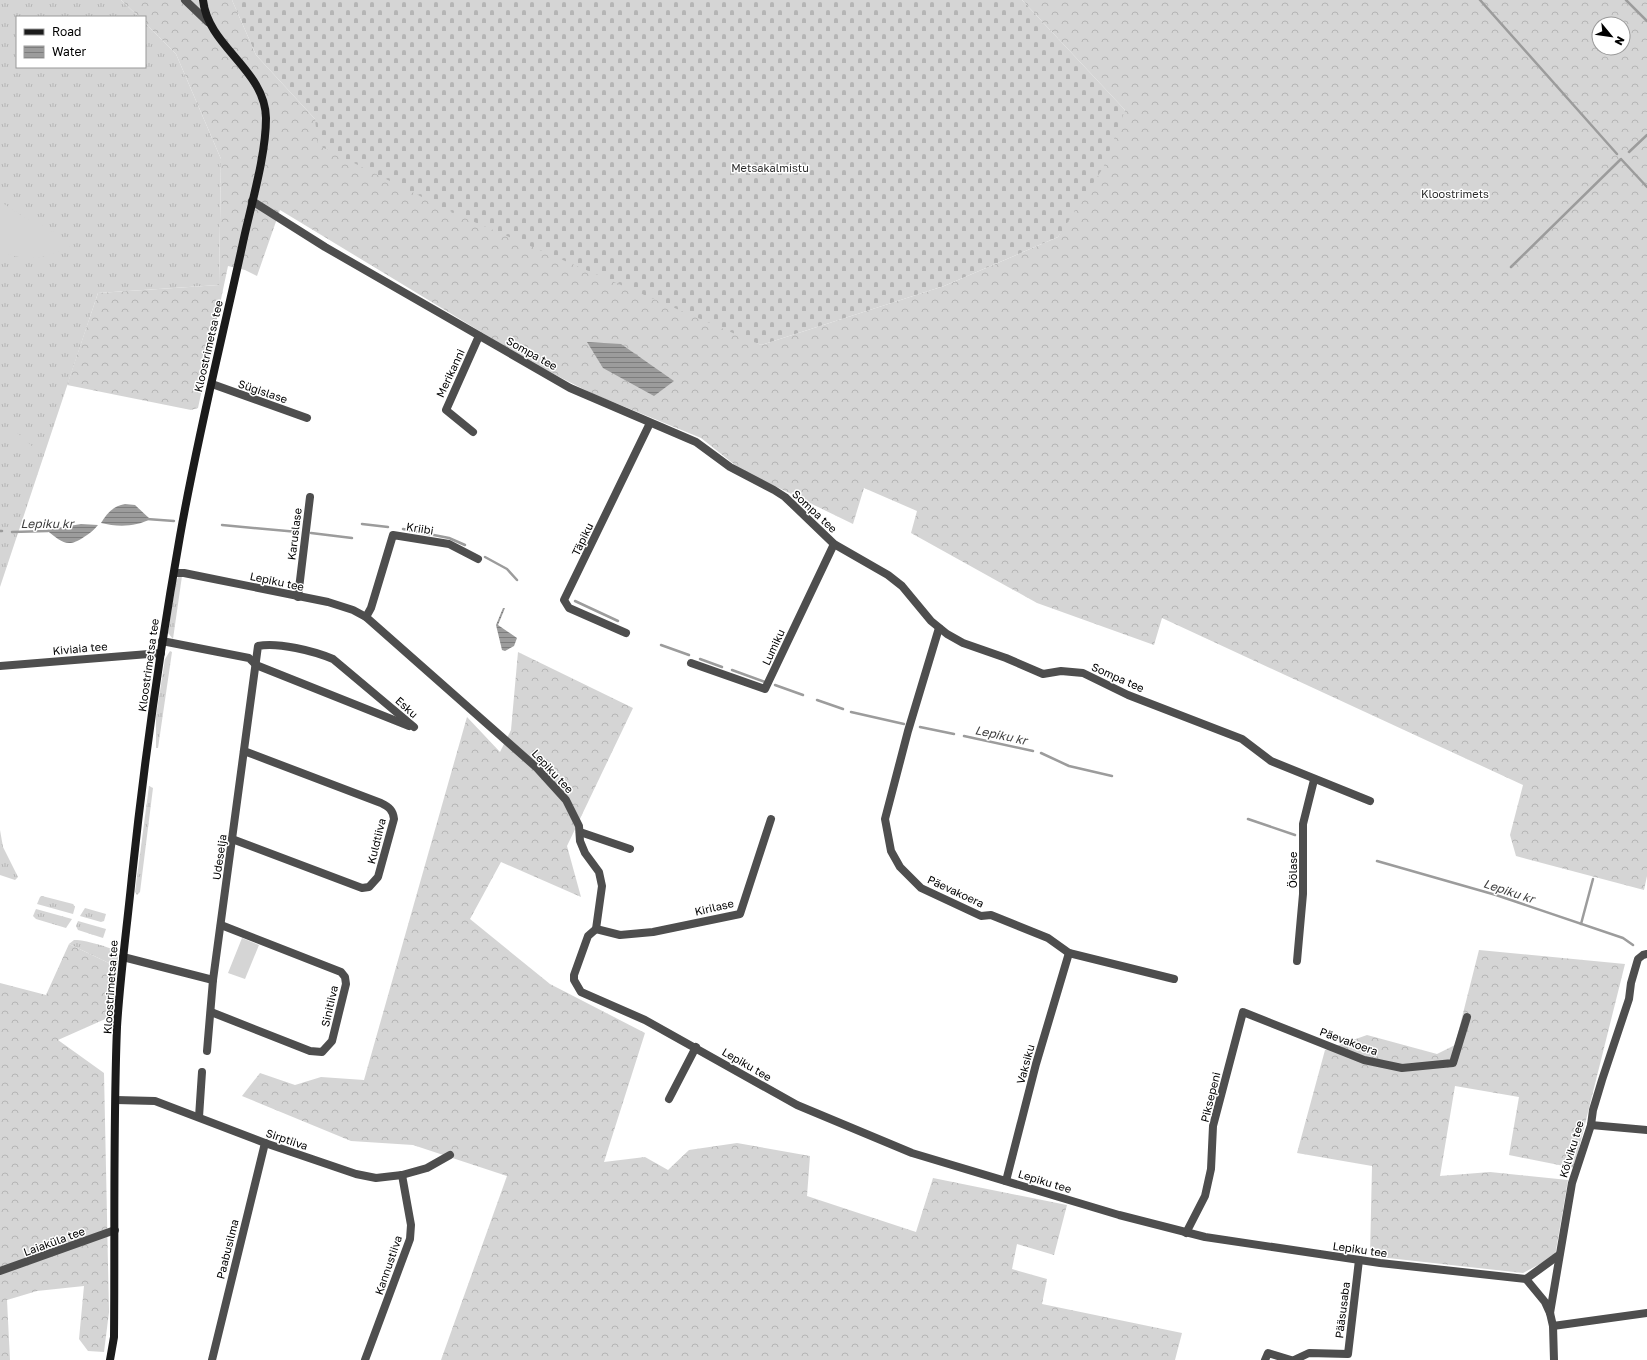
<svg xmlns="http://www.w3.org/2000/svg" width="1647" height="1360" viewBox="0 0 1647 1360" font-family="'Golos Text',sans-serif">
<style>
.grass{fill:url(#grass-tufts)}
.forest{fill:url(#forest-crowns);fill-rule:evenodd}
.cemetery{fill:url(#cemetery-stones)}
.garden{fill:#d5d5d5}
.water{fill:url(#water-rules)}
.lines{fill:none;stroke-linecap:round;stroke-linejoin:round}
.stream{stroke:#9c9c9c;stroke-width:2.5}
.minor{stroke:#4e4e4e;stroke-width:8}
.tertiary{stroke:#4e4e4e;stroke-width:8}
.secondary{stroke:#1b1b1b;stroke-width:8}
.labels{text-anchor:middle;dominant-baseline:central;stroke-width:3;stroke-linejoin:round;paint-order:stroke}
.park-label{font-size:11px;fill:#2c2c2c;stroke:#fff}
.street-label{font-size:11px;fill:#000;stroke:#fff}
.water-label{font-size:12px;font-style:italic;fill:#3d3d3d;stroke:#fff}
</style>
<defs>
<pattern id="grass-tufts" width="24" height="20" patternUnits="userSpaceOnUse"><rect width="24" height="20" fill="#d5d5d5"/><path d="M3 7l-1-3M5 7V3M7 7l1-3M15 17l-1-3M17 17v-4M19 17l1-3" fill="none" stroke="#b5b5b5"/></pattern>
<pattern id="forest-crowns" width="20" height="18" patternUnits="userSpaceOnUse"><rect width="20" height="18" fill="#d5d5d5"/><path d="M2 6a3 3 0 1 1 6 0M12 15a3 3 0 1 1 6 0" fill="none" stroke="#b5b5b5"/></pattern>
<pattern id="cemetery-stones" width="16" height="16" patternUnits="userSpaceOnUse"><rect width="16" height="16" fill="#d5d5d5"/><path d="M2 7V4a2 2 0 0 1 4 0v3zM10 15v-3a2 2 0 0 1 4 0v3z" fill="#b5b5b5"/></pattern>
<pattern id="water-rules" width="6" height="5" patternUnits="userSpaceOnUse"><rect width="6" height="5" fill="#9c9c9c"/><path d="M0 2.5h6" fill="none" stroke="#7d7d7d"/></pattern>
</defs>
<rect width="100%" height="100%" fill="#fff"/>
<g class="grass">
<path d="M0 0H121L139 17H17V67H145V23L176 54 221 159 219 285 98 293 0 587Z"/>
<path d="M179 576H182L173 639 168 633 176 581Z"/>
<path d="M170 651 172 652 158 748H156V716L165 659Z"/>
<path d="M149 786 153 788 140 892 137 895 135 892Z"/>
<path d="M0 830 3 847 18 877 15 880 0 875Z"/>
<path d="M42 896 73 904 75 907 73 914 37 904 40 897Z"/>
<path d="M85 908 106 914 104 921 101 922 80 916Z"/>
<path d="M36 909 72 919 66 928 36 919 33 916Z"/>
<path d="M78 921 106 929 103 938 78 930 76 926Z"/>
<path d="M74 940C80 939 108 946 113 950 116 952 117 955 118 958L112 1016 113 965 69 944Z"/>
</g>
<g class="forest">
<path d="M121 0H232L256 55 315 119 761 345 944 286 1058 237 1125 110 1022 0H1647V876L1644 890 1516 856 1510 835 1523 785 1162 618 1154 645 1037 603 911 533 917 511 864 488 853 524 740 469 701 438 591 393 534 364 280 210 257 276 245 270 228 266 198 408 191 410 67 385 98 293 219 285 221 159 176 54 145 23V17H139ZM1599 24H1623V48H1599Z"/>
<path d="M518 652 633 708 567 846 581 897 501 862 470 919 550 984 645 1033 604 1162 645 1157 668 1170 689 1150 737 1143 810 1156 807 1196 916 1232 933 1178 1067 1205 1054 1255 1017 1244 1012 1269 1047 1279 1042 1304 1182 1333 1175 1360H441L507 1176 413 1145 351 1141 242 1096 260 1073 295 1085 321 1077 364 1080 467 717 500 752 511 730Z"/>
<path d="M69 944 113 965 112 1016 58 1040 104 1073 109 1312 104 1352 88 1351 79 1339 84 1286 37 1291 7 1300 10 1360H0V983L46 995Z"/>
<path d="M1479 950 1625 964 1574 1168 1509 1155 1519 1097 1455 1086 1440 1176 1490 1172 1568 1180 1555 1256 1523 1273 1370 1256 1372 1166 1297 1153 1325 1050 1367 1035 1437 1054 1455 1045Z"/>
</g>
<path class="cemetery" d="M232 0H1022L1125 110 1103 168 1058 237 944 286 761 345 458 215 318 145 315 119 256 55Z"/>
<g class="garden">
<path d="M0 190 5 194 1 202 30 221 32 218 73 245C47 259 27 263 0 251Z"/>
<path d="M13 429 33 447 26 454 7 435Z"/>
<path d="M242 938 259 945 245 979 228 973Z"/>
</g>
<g class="water">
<path d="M587 342 621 344 674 381 654 396 603 368Z"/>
<path d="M125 504 135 505 150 519C136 527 117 527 101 523 107 513 113 506 125 504Z"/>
<path d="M81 524 98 525C94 530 90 533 84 537 67 549 61 541 46 530Z"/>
<path d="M503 608H505L498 625 517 638 514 646 505 651 502 650 496 625Z"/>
</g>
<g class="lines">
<g class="stream">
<path d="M1480 0 1617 154"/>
<path d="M1626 0 1647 21"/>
<path d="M1629 152 1647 135"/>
<path d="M1511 267 1621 159 1647 187"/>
<path d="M147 519 174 521"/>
<path d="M362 524 388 527"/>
<path d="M222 525 298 532"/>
<path d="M403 529 449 538 465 545"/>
<path d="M0 531H2"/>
<path d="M12 532 48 531"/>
<path d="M311 533 352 538"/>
<path d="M485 557 507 569 517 580"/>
<path d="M575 601 618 621"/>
<path d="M661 645 689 655"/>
<path d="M700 659 722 667"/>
<path d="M732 670 765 682"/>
<path d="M775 685 803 695"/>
<path d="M817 700 843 709"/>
<path d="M851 712 904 724"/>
<path d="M920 727 954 734"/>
<path d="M964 736 1033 751"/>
<path d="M1041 753 1069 766 1112 776"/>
<path d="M1248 819 1295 835"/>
<path d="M1377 861 1496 895 1623 938 1633 945"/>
<path d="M1581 924 1593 879"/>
</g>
<g class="minor">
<path d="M252 201 325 247 570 388 696 442 730 467 774 490 785 497 834 544 888 575 902 586 931 621 947 634 963 643 1006 658 1043 674 1061 671 1083 673 1128 695 1242 739 1271 761 1370 801"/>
<path d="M212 384 307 418"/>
<path d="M473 432 446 410 479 336"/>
<path d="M174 573H184L328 602 353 610 366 617 537 768 566 800 579 826 580 841 585 853 599 872 602 886 596 929 588 936 574 975V980L581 992 645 1020 797 1105 912 1153 1119 1215 1205 1237 1380 1263 1526 1279 1545 1302 1550 1313"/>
<path d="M298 597 310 497"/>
<path d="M366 617 371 608 393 535 449 544 478 559"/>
<path d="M939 628 908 731 885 819 891 851 900 867 921 888 981 916 991 915 1048 938 1069 953 1174 979"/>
<path d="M626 633 569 608 564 600 650 423"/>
<path d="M162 641 249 658 256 665 409 726"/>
<path d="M691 663 765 689 834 544"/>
<path d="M0 666 161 653"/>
<path d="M580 832 630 849"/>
<path d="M232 839 362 888 369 887 378 877 394 819C393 810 389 807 381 803L244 751"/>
<path d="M596 929 620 935 653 932 740 914 771 819"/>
<path d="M123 957 213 980"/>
<path d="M1297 961 1303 894V824L1314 780"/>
<path d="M211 1012 310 1051 322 1052 332 1041 346 984 345 977 341 972 221 925"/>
<path d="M207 1051 213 980 258 646C278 642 314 651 333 659L414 727"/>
<path d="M669 1099 696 1047"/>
<path d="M116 1100 155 1101 265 1143 356 1174 376 1178 402 1175 427 1168 450 1155"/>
<path d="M199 1117 202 1072"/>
<path d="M1591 1125 1647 1130"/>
<path d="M1006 1181 1036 1064 1069 953"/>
<path d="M1186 1233 1205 1196 1211 1169 1213 1126 1243 1012 1364 1060 1402 1068 1453 1063 1467 1017"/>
<path d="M0 1271 115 1230"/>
<path d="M1526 1279 1559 1255"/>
<path d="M1553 1326 1647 1313"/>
<path d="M212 1360 265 1143"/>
<path d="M365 1360 410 1239 411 1225 402 1175"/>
<path d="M1265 1360 1268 1353 1291 1360"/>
<path d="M1294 1360 1309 1353 1348 1354 1359 1260"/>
<path d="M1554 1360 1553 1326 1550 1313 1572 1183 1591 1125 1593 1110 1602 1080 1629 999 1631 983 1638 959 1643 955 1647 954"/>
</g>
<path class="tertiary" d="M185 0 208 22"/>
<path class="secondary" d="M110 1360 114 1337C115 1234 113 1130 117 1027 120 977 127 927 132 876 144 763 160 649 180 536 197 439 221 343 242 247 250 208 266 157 266 118 265 69 208 47 203 0"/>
</g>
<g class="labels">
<g class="park-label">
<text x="770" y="167">Metsakalmistu</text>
<text x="1455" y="193">Kloostrimets</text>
</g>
<g class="street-label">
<text transform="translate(208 346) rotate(-77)">Kloostrimetsa tee</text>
<text transform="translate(532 353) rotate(29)">Sompa tee</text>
<text transform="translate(450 373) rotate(-65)">Merikanni</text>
<text transform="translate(263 391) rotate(19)">Sügislase</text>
<text transform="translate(815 511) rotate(43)">Sompa tee</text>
<text transform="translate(420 528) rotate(9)">Kriibi</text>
<text transform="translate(294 534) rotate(-83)">Karuslase</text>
<text transform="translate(582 539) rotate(-64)">Täpiku</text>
<text transform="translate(277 581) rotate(12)">Lepiku tee</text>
<text transform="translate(773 647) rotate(-65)">Lumiku</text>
<text transform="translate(80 648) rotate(-5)">Kiviaia tee</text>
<text transform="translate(148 665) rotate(-82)">Kloostrimetsa tee</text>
<text transform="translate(1118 677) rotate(24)">Sompa tee</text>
<text transform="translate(407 707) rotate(42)">Esku</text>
<text transform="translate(553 771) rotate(47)">Lepiku tee</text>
<text transform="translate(376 841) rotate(-76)">Kuldtiiva</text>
<text transform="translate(219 857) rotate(-82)">Udeselja</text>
<text transform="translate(1292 870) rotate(-90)">Öölase</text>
<text transform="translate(956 891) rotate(25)">Päevakoera</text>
<text transform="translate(714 907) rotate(-13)">Kirilase</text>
<text transform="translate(110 987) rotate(-86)">Kloostrimetsa tee</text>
<text transform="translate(329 1006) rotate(-77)">Sinitiiva</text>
<text transform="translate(1349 1041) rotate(20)">Päevakoera</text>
<text transform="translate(747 1064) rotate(30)">Lepiku tee</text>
<text transform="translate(1025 1064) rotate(-75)">Vaksiku</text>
<text transform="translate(1210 1097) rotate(-76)">Piksepeni</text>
<text transform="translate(287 1139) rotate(19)">Sirptiiva</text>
<text transform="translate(1571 1149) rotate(-73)">Kõlviku tee</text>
<text transform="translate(1045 1181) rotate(17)">Lepiku tee</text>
<text transform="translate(54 1241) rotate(-20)">Laiaküla tee</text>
<text transform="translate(227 1249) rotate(-76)">Paabusilma</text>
<text transform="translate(1360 1249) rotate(8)">Lepiku tee</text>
<text transform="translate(388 1265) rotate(-71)">Kannustiiva</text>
<text transform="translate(1342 1310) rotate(-83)">Pääsusaba</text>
</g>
<g class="water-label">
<text x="47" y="523">Lepiku kr</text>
<text transform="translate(1001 735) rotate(12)">Lepiku kr</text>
<text transform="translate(1509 891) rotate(18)">Lepiku kr</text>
</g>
</g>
<rect x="16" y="16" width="130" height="52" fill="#ffffff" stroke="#999999"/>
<rect x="24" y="29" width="20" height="6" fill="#1b1b1b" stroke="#999999"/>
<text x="52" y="36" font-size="12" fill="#000000">Road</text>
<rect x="24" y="46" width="20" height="12" fill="url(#water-rules)" stroke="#999999"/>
<text x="52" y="56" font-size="12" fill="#000000">Water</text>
<g transform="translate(1611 36) rotate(119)"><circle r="19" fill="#ffffff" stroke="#999999"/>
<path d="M0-3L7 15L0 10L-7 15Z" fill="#000000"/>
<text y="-6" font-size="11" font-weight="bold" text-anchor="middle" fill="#000000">N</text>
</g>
</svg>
